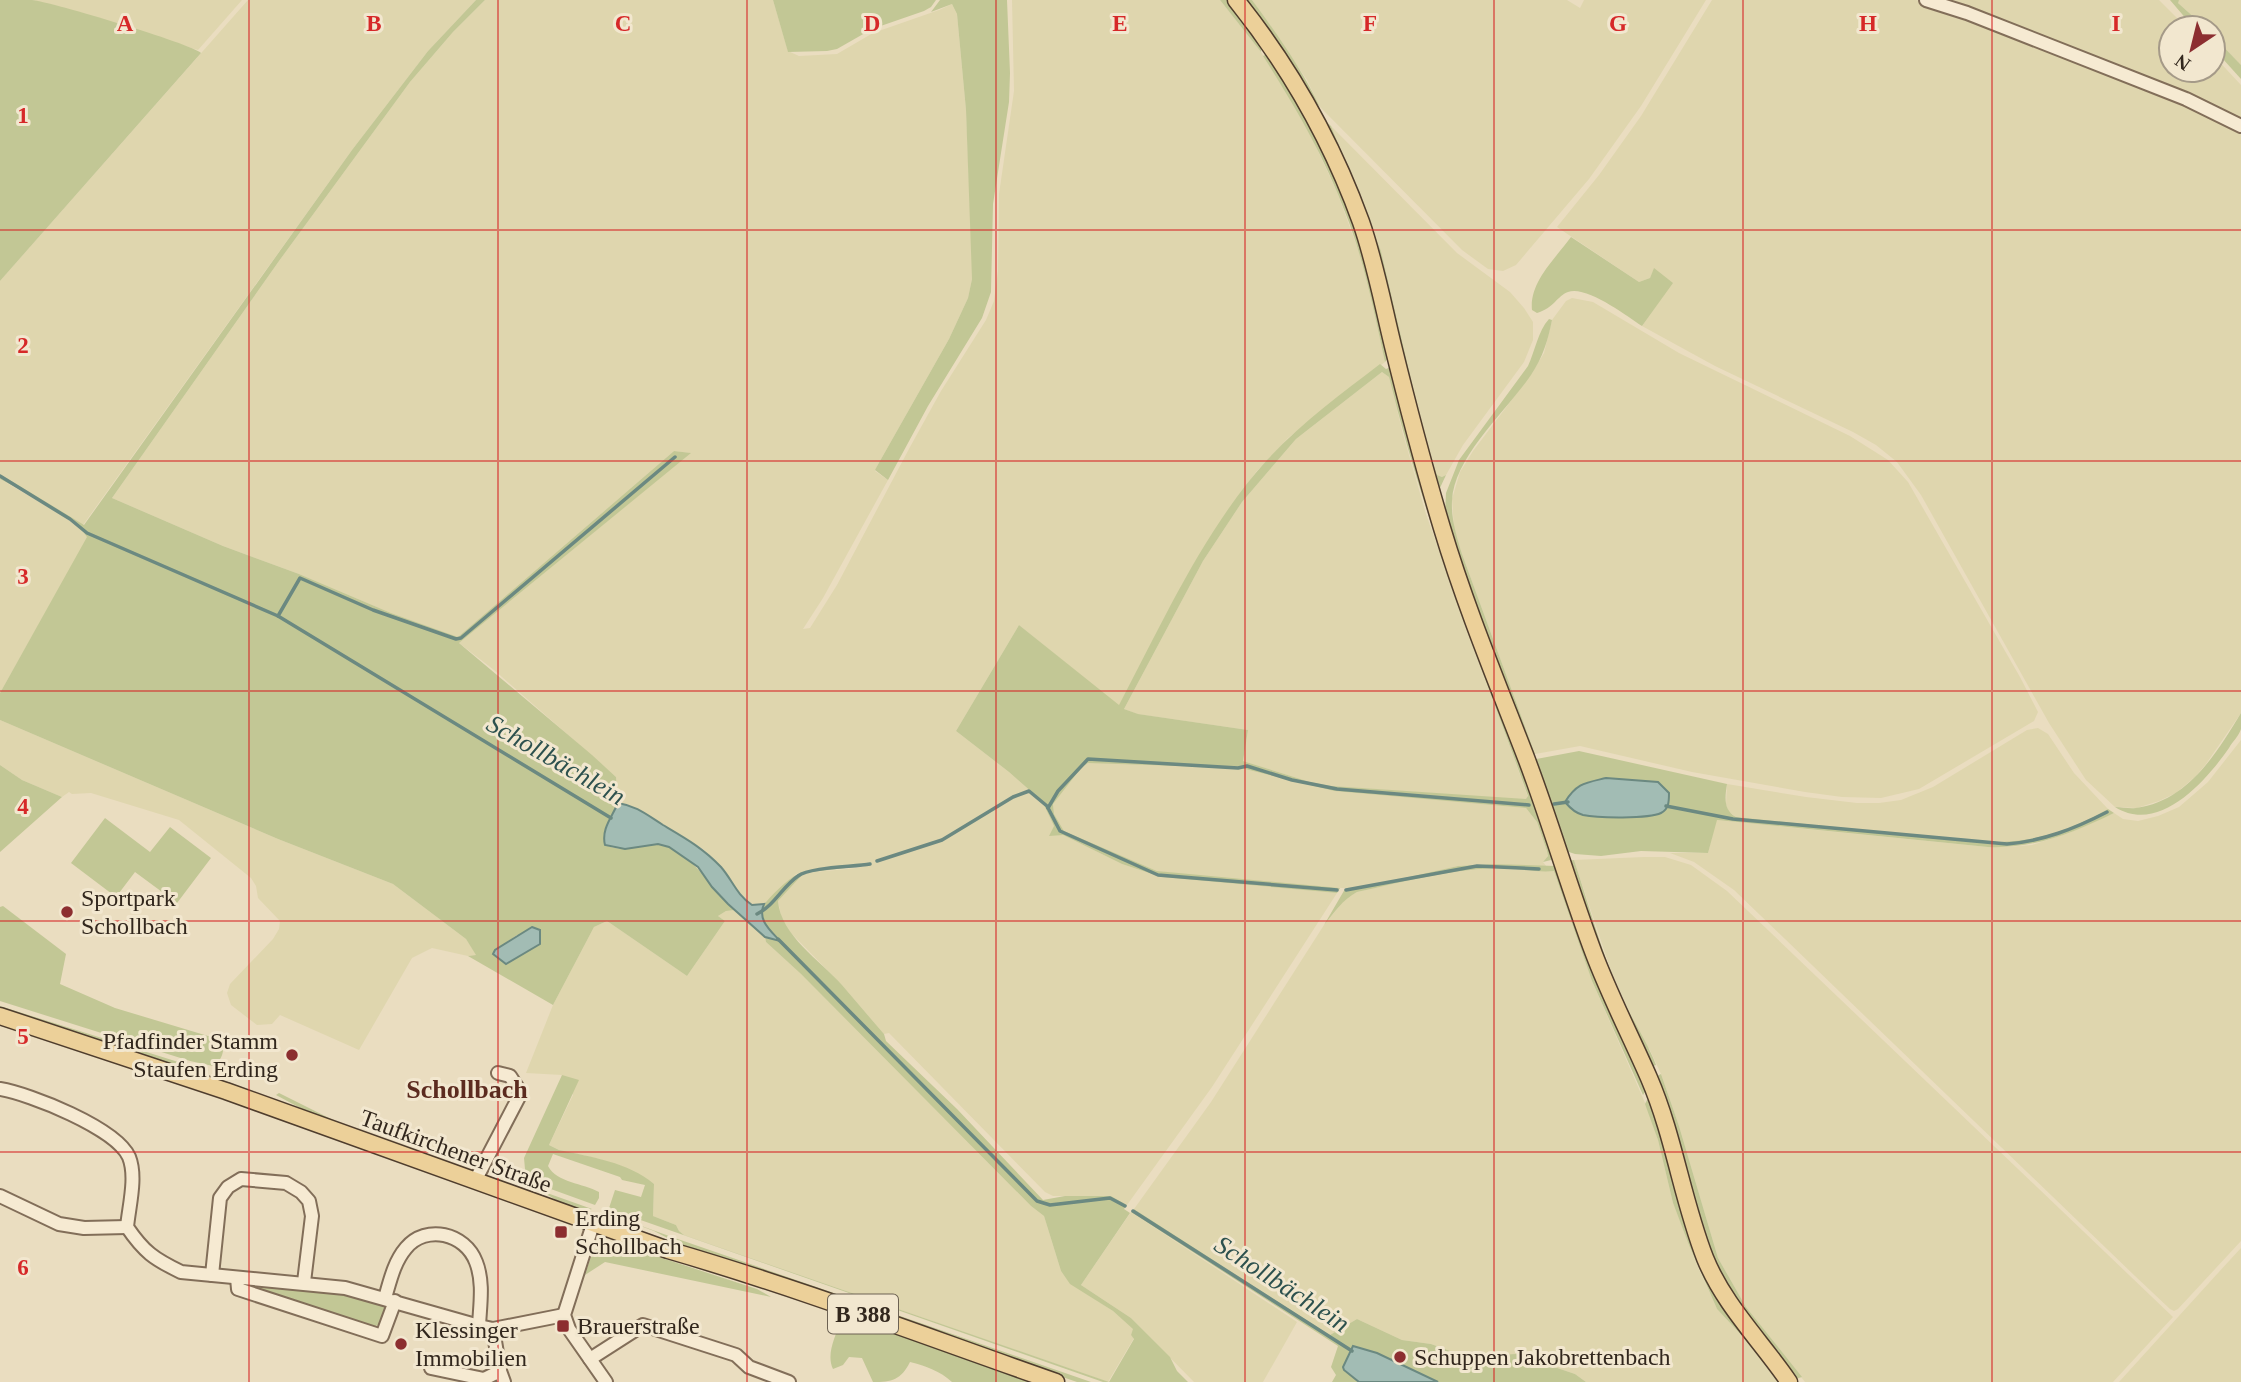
<svg xmlns="http://www.w3.org/2000/svg" width="2241" height="1382" viewBox="0 0 2241 1382" font-family="'Times New Roman',serif">
<style>
.farmland{fill:#dfd6ae}
.green{fill:#c2c795;fill-rule:evenodd}
.water{fill:#a2bcb4;stroke:#6b8981;stroke-width:2}
.lines{fill:none;stroke-linecap:round;stroke-linejoin:round}
.stream{stroke:#6b8981;stroke-width:3.5}
.minor-casing{stroke:#826e59;stroke-width:16}
.major-casing{stroke:#4f3d2d;stroke-width:19}
.minor{stroke:#f6ead2;stroke-width:12}
.major{stroke:#ecd099;stroke-width:16}
.grid{fill:none;stroke:#d62828;stroke-width:2;stroke-opacity:0.55}
.poi-dot{fill:#8c2e30;stroke:#f2e7cf;stroke-width:2.5}
.labels{text-anchor:middle;dominant-baseline:central;stroke-width:6;stroke-linejoin:round;paint-order:stroke}
.shield{fill:#f2e7cf;stroke:#6c6152;stroke-width:2}
.shield-label{font-size:23px;font-weight:bold;fill:#32271d}
.poi-label{font-size:24px;fill:#32271d;stroke:#f2e7cf;text-anchor:start}
.street-label{font-size:24px;fill:#32271d;stroke:#f2e7cf}
.water-label{font-size:26px;font-style:italic;fill:#2d514e;stroke:#f2e7cf}
.neighbourhood-label{font-size:26px;font-weight:bold;fill:#5c2b1f;stroke:#f2e7cf}
.grid-label{font-size:23px;text-anchor:middle;font-weight:bold;fill:#d62828;stroke:#f2e7cf;stroke-width:6;stroke-linejoin:round;paint-order:stroke}
</style>
<rect width="100%" height="100%" fill="#eaddc0"/>
<g class="farmland">
<path d="M33 0H242L198 50Z"/>
<path d="M248 0H476L428 51 352 150 83 525 0 474V281Z"/>
<path d="M485 0H773L788 51 799 56 837 54 873 33 939 10 952 4 957 14 966 110 972 255V279L968 298 949 339 876 468 875 471 888 480 823 598 803 629 810 628 837 585 910 447 941 391 986 320 994 301 998 271 999 194 1014 91 1012 0H1220L1261 52 1293 102 1310 134 1337 192 1359 252 1371 296 1385 362 1288 438 1256 472 1195 563 1119 706 1019 625 956 731 1009 772 1042 801 1054 826 1050 835H1063L1122 864 1161 877 1337 893 1212 1087 1127 1205 1111 1196H1053L1045 1192 889 1033 884 1034 841 984 789 931 782 920 778 901 804 873 857 868 870 865V863L796 874 769 901 764 904 753 905 735 889 724 871 703 849 629 805 618 803 616 777 494 670 459 643 690 453 674 451 458 637 391 613 299 574 223 546 112 498 279 261 410 82 453 32Z"/>
<path d="M1252 0H1567L1580 8 1584 0H1706L1641 106 1589 179 1516 265 1503 271 1488 269 1462 250 1320 107 1307 80Z"/>
<path d="M1712 0H1916L1950 10 2052 48 2241 129V713L2206 764 2196 776 2176 793 2159 801 2137 808 2115 807 2086 780 2049 723 1921 495 1897 462 1876 445 1853 432 1715 366 1642 326 1672 283 1654 269 1650 278 1639 282 1557 227 1599 175 1641 116Z"/>
<path d="M1947 0H2159L2187 28H2171V70H2213V55L2241 85V122Z"/>
<path d="M2179 0H2241V65L2213 36V28H2206L2177 2Z"/>
<path d="M1331 126 1457 253 1510 292 1524 308 1533 322V340L1524 362 1463 445 1446 475 1442 477 1437 475 1426 443 1381 251Z"/>
<path d="M1572 298 1593 302 1679 353 1850 436 1888 460 1908 482 2020 677 2038 712 2034 721 1919 789 1881 798 1842 797 1805 792 1692 772 1580 746 1535 754 1462 554 1454 528 1452 499 1460 472 1473 451 1532 373 1544 353 1552 320 1566 301Z"/>
<path d="M1382 372 1389 377 1403 434 1426 514 1528 797 1526 800 1332 786 1310 782 1243 761 1248 730 1137 714 1124 709 1203 561 1242 502 1296 439Z"/>
<path d="M0 479 63 516 80 529 88 537 0 693Z"/>
<path d="M0 720 278 839 393 884 466 939 477 955 468 956 432 948 412 958 359 1050 280 1015 272 1024 257 1025 231 1005 227 993 230 984 273 939 279 929 280 921 258 898 256 886 251 878 179 820 91 793 72 794 69 792 62 797 22 780 0 765Z"/>
<path d="M2038 728 2048 734 2074 773 2108 809 2080 824 2051 835 2025 841 1987 842 1736 817 1728 811 1726 804 1727 784 1806 797 1857 803H1879L1901 800 1933 787 2027 730Z"/>
<path d="M2241 740V1241L2178 1309 2174 1311 2170 1309 2135 1276 1734 890 1694 862 1670 853H1708L1716 820 1988 847H2008L2032 845 2069 833 2114 813 2123 819 2138 821 2158 816 2179 807 2208 782Z"/>
<path d="M1108 762 1241 768 1334 791 1526 808 1537 822 1547 851 1548 856 1543 862 1547 867 1493 864 1458 866 1355 889 1211 878 1157 871 1064 831 1054 814 1053 803 1057 796 1081 768 1088 763Z"/>
<path d="M1644 857H1665L1691 865 1727 891 2173 1317 2113 1382H1805L1746 1307 1718 1258 1679 1126 1661 1074 1649 1048H1647L1634 1023 1611 971 1574 860Z"/>
<path d="M1499 867 1555 871 1592 981 1649 1112 1658 1140 1673 1203 1699 1269 1717 1309 1745 1339 1779 1382H1586L1575 1374 1516 1354 1464 1356 1431 1344 1402 1340 1357 1319 1330 1335 1134 1209 1211 1102 1324 925 1347 897 1357 892 1437 874Z"/>
<path d="M735 910 753 924 765 937 766 942 801 974 1031 1206 1044 1216 1061 1271 1070 1283 1113 1311 1134 1329 1131 1335 1134 1338 1108 1382 684 1235 679 1231 676 1225 653 1216 654 1184 600 1159 559 1150 549 1145 573 1095 562 1075 526 1073 553 1005 594 927 607 921 687 976 725 921 718 916 726 911Z"/>
<path d="M1131 1212 1297 1322 1263 1382H1194L1131 1318 1081 1285Z"/>
<path d="M2241 1248V1382H2119L2218 1273Z"/>
</g>
<g class="green">
<path d="M0 0C11 0 22 0 32 0 51 2 192 44 201 53L0 281Z"/>
<path d="M476 0H485L453 32 410 82 279 261 112 498 223 546 299 574 391 613 458 637 674 451 691 453 459 643 592 755 616 777 618 803 609 820 608 846C626 853 639 844 657 844 685 844 715 892 735 910L726 911 718 916 725 921 687 976 607 921 594 927 553 1005 468 956 476 955 466 939 393 884 278 839 0 720V693L87 537C71 513 26 493 0 479V474L84 525 352 150 428 51ZM517 935 541 939 495 950Z"/>
<path d="M773 0H936L931 7 924 11 872 29 837 49 827 51 788 52Z"/>
<path d="M940 0H1007L1010 73 1009 102 993 204 991 292 982 318 928 406 888 480 875 470 876 468 949 339 968 298 972 279 966 110 957 14 952 4 931 12Z"/>
<path d="M1220 0H1229L1262 45 1261 52Z"/>
<path d="M1243 0H1252C1277 34 1301 68 1320 107L1302 87Z"/>
<path d="M2170 0H2179L2178 3 2206 28H2194Z"/>
<path d="M2213 36 2241 65V79L2213 48Z"/>
<path d="M1267 54 1284 76 1337 178 1369 266 1390 355 1385 362C1374 311 1364 260 1345 212 1324 156 1295 106 1263 56Z"/>
<path d="M1321 117 1331 126 1381 251 1426 443 1437 475 1442 477 1446 475 1439 490Z"/>
<path d="M1571 237 1639 282 1650 278 1654 268 1673 283 1642 326C1627 316 1586 285 1568 292 1557 296 1554 308 1537 313L1532 310C1529 282 1556 258 1571 237Z"/>
<path d="M1549 319 1552 320C1548 340 1543 357 1531 375 1507 411 1454 456 1452 501 1451 520 1457 537 1462 554L1535 754 1530 753 1464 581 1445 516 1446 493 1459 460 1528 366C1535 351 1538 331 1549 319Z"/>
<path d="M1380 364 1386 369 1393 366 1553 853 1551 860 1543 862 1548 856 1547 851 1537 822 1526 808 1334 791 1241 768 1088 763 1081 768 1053 804 1054 814 1064 831 1157 871 1340 888 1337 893 1161 877 1122 864 1063 835 1049 836 1054 826 1042 801 1009 772 956 731 1019 625 1119 705C1163 622 1203 531 1267 460 1301 423 1341 394 1380 364ZM1382 372 1389 377C1424 521 1478 657 1528 796L1526 799 1332 786 1310 782 1243 761 1248 730 1138 714 1124 709 1203 561 1242 502 1296 439Z"/>
<path d="M2241 713C2241 718 2241 725 2241 729 2239 736 2232 742 2229 748 2206 781 2159 835 2115 807 2122 807 2129 809 2136 808 2188 801 2216 754 2241 713Z"/>
<path d="M1579 751 1727 784C1725 797 1723 810 1736 817L1987 842C2035 842 2066 833 2108 809L2114 813C2073 833 2034 849 1988 847L1717 820 1708 853 1641 851 1601 856 1575 854 1563 850 1531 760ZM1606 778 1658 782 1668 806 1661 813 1624 818Z"/>
<path d="M0 765 22 780 62 797 0 852Z"/>
<path d="M105 818 150 852 170 827 211 858 177 903 135 872 116 897 71 863Z"/>
<path d="M1574 860C1589 905 1601 951 1620 994 1631 1018 1647 1041 1656 1065L1651 1067 1618 999 1568 861Z"/>
<path d="M870 863 871 865 804 873 778 901C781 936 820 960 842 985 856 1001 870 1018 884 1034L886 1041 957 1109 1043 1200 1065 1196H1111L1127 1205 1124 1209 1130 1213 1081 1285 1131 1318 1170 1357 1177 1371 1188 1382H1103L612 1210 609 1208 615 1190 641 1197 645 1185 622 1180 620 1177 553 1154 548 1166C557 1183 583 1183 599 1192V1198L595 1205 526 1180 524 1158 562 1075 579 1080 549 1145 559 1150C591 1157 628 1162 654 1184L653 1216 676 1225 679 1231 684 1235 1109 1382 1134 1339 1131 1335 1133 1329 1113 1311 1070 1284 1061 1271 1044 1216 1031 1206 801 974 766 942 765 937 779 940C769 930 761 923 761 908 770 897 786 880 798 874 811 867 853 867 870 863Z"/>
<path d="M1493 864 1556 866 1647 1089 1643 1095 1592 981 1554 871C1535 873 1515 867 1495 868 1448 870 1403 882 1357 892 1342 900 1335 912 1324 925L1345 889H1355L1458 866Z"/>
<path d="M3 906 66 954 60 984 115 1008 218 1039C227 1047 223 1060 213 1066L190 1061 0 1001V907Z"/>
<path d="M0 1006 191 1066 209 1070 202 1072 188 1069 0 1011Z"/>
<path d="M1661 1074 1679 1126 1718 1258 1746 1307 1802 1377 1795 1379 1748 1320 1712 1259 1657 1076Z"/>
<path d="M279 1093 335 1121 390 1142 317 1117 276 1095Z"/>
<path d="M1651 1099 1690 1232 1782 1382H1779L1745 1339 1717 1309 1689 1245 1673 1203 1658 1140 1645 1104 1647 1100Z"/>
<path d="M547 1193 592 1209C575 1214 560 1202 546 1194Z"/>
<path d="M1134 1209 1330 1335 1357 1319 1402 1340 1431 1344 1464 1356 1516 1354 1575 1374 1586 1382H1438L1377 1353 1350 1350 1343 1368 1359 1382H1332L1336 1375 1331 1367 1338 1346 1131 1212Z"/>
<path d="M614 1216 669 1236 1091 1382H1077L681 1245 654 1231Z"/>
<path d="M613 1242 757 1289 771 1297 605 1262 585 1275C591 1258 592 1244 613 1242Z"/>
<path d="M251 1287C296 1288 338 1293 382 1302L386 1312 381 1324 370 1328Z"/>
<path d="M851 1319 861 1320 1040 1382H952C940 1371 926 1366 910 1362 901 1380 892 1382 873 1382L862 1358 849 1357 843 1365 833 1369C826 1355 835 1336 841 1322Z"/>
</g>
<g class="water">
<path d="M1606 778 1658 782 1669 793C1669 801 1669 809 1661 813 1649 819 1597 818 1583 815 1575 813 1570 808 1565 802 1577 783 1585 783 1606 778Z"/>
<path d="M618 803C637 806 647 815 663 825 685 838 703 848 721 867 733 881 736 894 752 905L764 904C757 920 770 930 780 941L765 937 728 904 712 887 698 867 669 847 658 844 625 849 605 845C601 829 612 817 618 803Z"/>
<path d="M532 927 540 930V944L506 964 493 954 495 950Z"/>
<path d="M1353 1346 1377 1353 1438 1382H1359L1344 1370 1343 1367Z"/>
</g>
<g class="lines">
<g class="stream">
<path d="M0 476 70 519 87 533 278 616 611 818"/>
<path d="M278 616 300 578 373 610 456 639 461 638 675 457"/>
<path d="M1554 804 1568 802"/>
<path d="M1666 806 1733 819 2007 844C2043 841 2074 829 2107 812"/>
<path d="M1048 808 1058 791 1088 759 1238 768 1247 766 1292 780 1337 789 1529 805"/>
<path d="M877 861 942 840 1013 797 1029 791 1047 806 1060 831 1158 875 1337 890"/>
<path d="M1346 890 1477 866 1539 869"/>
<path d="M757 914C775 905 782 887 798 876 810 867 853 867 870 864"/>
<path d="M778 939 1037 1201 1050 1205 1110 1198 1125 1206"/>
<path d="M1133 1211 1352 1351"/>
</g>
<defs>
<g id="minor">
<path d="M1926 0 1967 13 2186 99 2241 126"/>
<path d="M0 1089C30 1094 116 1128 129 1157 137 1177 129 1206 127 1227 144 1252 154 1259 181 1272L345 1288 479 1326 493 1329 564 1315"/>
<path d="M475 1181 521 1093 510 1076 498 1073"/>
<path d="M0 1196 59 1224 84 1228 127 1227"/>
<path d="M593 1224 564 1315 569 1329 606 1382"/>
<path d="M212 1275 220 1198 228 1187 241 1179 286 1183 301 1192 309 1201 312 1216 304 1282"/>
<path d="M237 1278 238 1289 382 1336 395 1301"/>
<path d="M385 1298C390 1281 394 1262 406 1248 426 1224 465 1233 476 1262 484 1282 480 1305 479 1326"/>
<path d="M493 1329 500 1371 504 1382"/>
<path d="M590 1359 643 1325 736 1355 749 1367 789 1382"/>
<path d="M431 1368 484 1379 500 1371"/>
</g>
<g id="major">
<path d="M1236 0C1289 66 1332 142 1361 222 1375 262 1383 305 1393 346 1408 407 1424 468 1442 528 1465 605 1496 680 1525 755 1550 820 1569 888 1594 954 1610 996 1631 1037 1649 1078 1674 1136 1682 1199 1705 1258 1724 1305 1761 1341 1789 1382"/>
<path d="M0 1016 226 1091 668 1250C799 1288 927 1337 1056 1382"/>
</g>
</defs>
<use href="#minor" class="minor-casing"/>
<use href="#major" class="major-casing"/>
<use href="#minor" class="minor"/>
<use href="#major" class="major"/>
</g>
<path class="grid" d="M249 0V1382M498 0V1382M747 0V1382M996 0V1382M1245 0V1382M1494 0V1382M1743 0V1382M1992 0V1382M0 230H2241M0 461H2241M0 691H2241M0 921H2241M0 1152H2241"/>
<g class="poi-dot">
<circle cx="67" cy="912" r="7"/>
<circle cx="292" cy="1055" r="7"/>
<rect x="554" y="1225" width="14" height="14" rx="3.5"/>
<rect x="556" y="1319" width="14" height="14" rx="3.5"/>
<circle cx="401" cy="1344" r="7"/>
<circle cx="1400" cy="1357" r="7"/>
</g>
<g class="labels">
<rect class="shield" x="828" y="1294.5" width="70" height="39" rx="5"/>
<g class="shield-label">
<text x="863" y="1314">B 388</text>
</g>
<g class="poi-label">
<text x="81" y="898">Sportpark<tspan x="81" dy="28">Schollbach</tspan></text>
<text x="278" y="1041" text-anchor="end">Pfadfinder Stamm<tspan x="278" dy="28">Staufen Erding</tspan></text>
<text x="575" y="1218">Erding<tspan x="575" dy="28">Schollbach</tspan></text>
<text x="577" y="1326">Brauerstraße</text>
<text x="415" y="1330">Klessinger<tspan x="415" dy="28">Immobilien</tspan></text>
<text x="1414" y="1357">Schuppen Jakobrettenbach</text>
</g>
<g class="street-label">
<text transform="translate(456 1151) rotate(20)">Taufkirchener Straße</text>
</g>
<g class="water-label">
<text transform="translate(556 760) rotate(30)">Schollbächlein</text>
<text transform="translate(1282 1284) rotate(33)">Schollbächlein</text>
</g>
<g class="neighbourhood-label">
<text x="467" y="1089">Schollbach</text>
</g>
</g>
<g class="grid-label">
<text x="125" y="31">A</text>
<text x="374" y="31">B</text>
<text x="623" y="31">C</text>
<text x="872" y="31">D</text>
<text x="1120" y="31">E</text>
<text x="1370" y="31">F</text>
<text x="1618" y="31">G</text>
<text x="1868" y="31">H</text>
<text x="2116" y="31">I</text>
<text x="23" y="123">1</text>
<text x="23" y="353">2</text>
<text x="23" y="584">3</text>
<text x="23" y="814">4</text>
<text x="23" y="1044">5</text>
<text x="23" y="1275">6</text>
</g>
<g transform="translate(2192 49) rotate(215)"><circle r="33" fill="#f2e7cf" stroke="#a59a88" stroke-width="2"/>
<path d="M0-5L12 26L0 18L-12 26Z" fill="#8c2e30"/>
<text y="-10" font-size="19" font-weight="bold" text-anchor="middle" fill="#32271d">N</text>
</g>
</svg>
